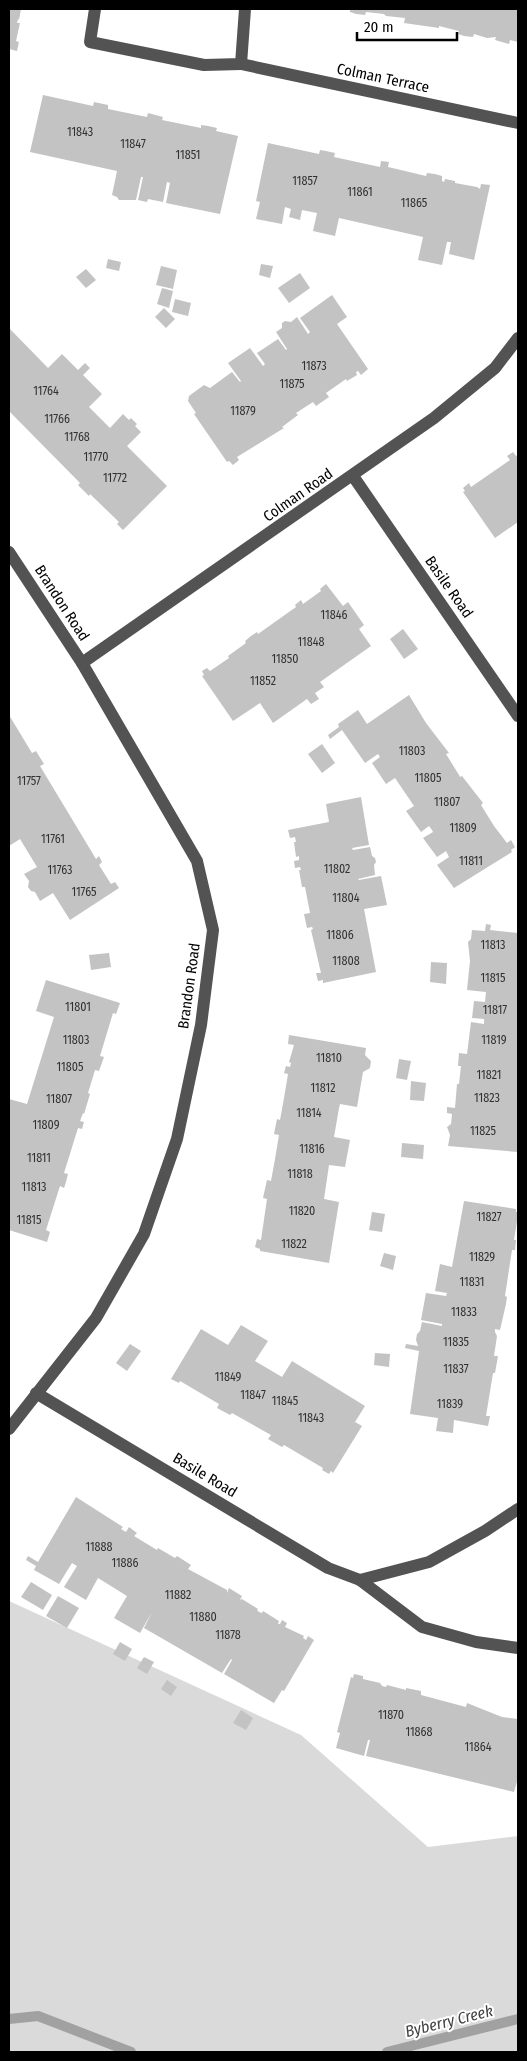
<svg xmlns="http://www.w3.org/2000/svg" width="527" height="2061" viewBox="0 0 527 2061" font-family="'Fira Sans Condensed',sans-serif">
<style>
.green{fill:#dadada}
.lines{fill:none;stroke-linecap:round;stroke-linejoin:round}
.stream{stroke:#a1a1a1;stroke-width:10}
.building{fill:#c3c3c3}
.minor{stroke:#535353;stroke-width:12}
.labels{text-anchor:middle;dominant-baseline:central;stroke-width:4;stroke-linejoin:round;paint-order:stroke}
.number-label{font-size:12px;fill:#313131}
.street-label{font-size:15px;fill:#000;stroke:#fff}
.water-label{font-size:16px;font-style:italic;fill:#424242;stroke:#fff}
</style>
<rect width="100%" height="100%" fill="#fff"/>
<path class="green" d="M9 1601 301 1735 428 1847 518 1836V2052H9Z"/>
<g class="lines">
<g class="stream">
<path d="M9 2019 38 2016 131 2052"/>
<path d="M387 2052 518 2019"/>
</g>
</g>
<g class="building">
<path d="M9 9H21L19 20 18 19 17 23H20L16 41 19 42 17 51 9 49Z"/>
<path d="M350 9H518V42L510 40 509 44 495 40 496 37 487 38 474 34 473 37 464 36 458 34 459 31 439 26V28L404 23 405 18 386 16 384 14 366 12 365 15 356 14 350 12Z"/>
<path d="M43 95 93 106 94 102 108 105V109L147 117 148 113 163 117 162 120 201 128V125L208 126 217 128 216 131 238 136 220 214 166 203 170 183 167 182 163 202 148 199 147 202 138 200 143 177H141L136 200H119L117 197 112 195 117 171 30 152Z"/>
<path d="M268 143 319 154 320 150 326 151 335 153 334 157 380 167 381 161 389 162 388 167 426 176 427 173 435 174 442 176V181L444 182 445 179 455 181V183L477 187 480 189 481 184 490 185 474 260 449 254 451 242H447L442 265 418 260 423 237 339 218 335 236 313 231 317 213 302 210 300 220 289 217 291 209 285 207 282 224 256 219 260 202 256 201Z"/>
<path d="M108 259 121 262 119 271 106 268Z"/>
<path d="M261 264 273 266 270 278 259 275Z"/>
<path d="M161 266 177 270 173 289 156 285Z"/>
<path d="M86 269 96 280 86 288 76 277Z"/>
<path d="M300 273 310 288 289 303 278 288Z"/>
<path d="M162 288 173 291 169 308 157 304Z"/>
<path d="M332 295 347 317 337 324 368 369 361 375 358 371 356 372 357 375 347 381 346 379 326 393 329 397 316 406 313 402 296 413 298 415 282 427 284 428 237 457 239 460 233 465 229 461 227 462 194 414 196 413 188 401 189 396 204 385 210 388 232 372 240 382 241 381 228 363 250 348 263 366 265 364 257 353 278 339 286 350 287 349 276 332 282 328V323L285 321 291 322 297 317 308 334 310 332 300 318Z"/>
<path d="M175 299 191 303 188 316 172 312Z"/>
<path d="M164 308 175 319 166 328 155 317Z"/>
<path d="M9 328 48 368 62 354 78 370 85 363 90 368 83 375 102 394 89 407 110 428 123 414 129 420 131 418 137 424 135 426 141 432 127 446 167 486 123 530 117 524 119 522 90 494 89 496 78 485 80 483 9 411Z"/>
<path d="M513 452 516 456 518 455V522L495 538 463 492 465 491 463 488 469 483 471 487 510 460 507 456Z"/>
<path d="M326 584 343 606 348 602 364 625 359 629 371 646 320 682 324 687 315 693 319 699 311 704 307 699 273 723 260 703 233 721 202 676 204 675 202 671 207 668 210 671 229 658 228 656 246 643 245 641 251 636 257 632 258 634 296 607 295 605 301 600 303 604 321 591 320 589Z"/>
<path d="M403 629 418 649 404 659 390 639Z"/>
<path d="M409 695 426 723 449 753 446 754 459 775 460 777 462 776 483 803 481 805 494 826 507 843 511 840 515 847 511 850 512 852 454 888 437 865 449 857 446 851 437 857 423 838 433 832 432 830 429 826 421 832 406 811 414 806 395 778 386 784 372 763 380 757 378 754 365 763 342 730 330 739 328 735 339 727 338 724 358 710 367 724Z"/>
<path d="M9 715 32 753 36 751 44 764 40 766 96 859 99 856 102 862 99 865 111 884 115 882 119 888 70 920 53 893 40 901 35 892 31 891 28 887 29 881 24 874 37 867 20 839 9 846Z"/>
<path d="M322 744 335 763 322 773 308 754Z"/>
<path d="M361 797 369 845 352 848 353 850 370 847 372 856 375 858 376 862 374 865 375 875 358 879 359 880 381 876 387 905 364 909 376 972 323 983V980L318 981 316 973H321L311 930 313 929 312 927 307 928 304 914 310 913 305 887H302L299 870H301L300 867 295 868 294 861 299 860V856L296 857 294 842H296L295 837 290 838 288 830 329 822 326 804Z"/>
<path d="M486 924 491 925 490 930 518 933V1152L448 1146 450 1135 447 1127 451 1124 452 1114 447 1113V1107L455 1108 457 1084H459L461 1066H458L459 1053 467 1054 471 1022 484 1024V1019L472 1018 474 1001 485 1002 486 992 467 990 470 961 468 942 471 939 472 930 485 931Z"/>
<path d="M109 953 111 967 91 970 89 955Z"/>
<path d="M431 962 447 963 446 984 430 982Z"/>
<path d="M46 980 120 1003 116 1014 113 1013 100 1056 104 1057 99 1071 95 1070 88 1093 90 1094 84 1114 83 1113 80 1121 84 1122 82 1129 78 1128 64 1173 68 1174 66 1182 64 1188 60 1186 46 1230 50 1232 47 1242 9 1230V1099L27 1104 54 1017 36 1011Z"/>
<path d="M289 1035 366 1048 365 1055 371 1061 370 1068 363 1072 357 1107 340 1104 339 1108 334 1137 350 1140 345 1167 329 1165 324 1199 339 1202 329 1263 260 1251V1249L255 1247 257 1239 261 1240 267 1199 263 1198 267 1180 271 1181 275 1159 279 1135 274 1134 277 1119 280 1120 284 1098 288 1074 284 1073 286 1066 290 1067 291 1063 289 1062 294 1045 288 1044Z"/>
<path d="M399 1059 411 1061 407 1080 396 1078Z"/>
<path d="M411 1081 426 1083 424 1101 410 1100Z"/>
<path d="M402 1143 424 1145 423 1159 401 1157Z"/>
<path d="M464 1201 516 1209V1212H518V1221H517L514 1240H516L515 1250H512L505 1296 507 1297 506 1304 500 1330 495 1329V1332L497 1336 494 1356H498L495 1373H493L486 1416H490L488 1426 454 1420 453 1433 436 1431 438 1418 410 1414 419 1351 405 1348 406 1344 418 1346 416 1340 417 1334 420 1331 422 1322 442 1326V1324L421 1320 426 1293 446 1296 447 1293 435 1291 440 1264 452 1267Z"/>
<path d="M372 1212 385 1214 382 1232 369 1230Z"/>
<path d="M384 1253 396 1256 393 1270 380 1266Z"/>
<path d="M241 1325 268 1341 255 1361 282 1377 292 1361 365 1406 355 1422 362 1426 333 1473 331 1471 329 1474 322 1470 323 1468 284 1445 282 1447 268 1439 271 1435 232 1413 230 1415 217 1408 219 1404 180 1381 179 1383 171 1379 201 1329 228 1345Z"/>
<path d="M130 1344 141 1351 127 1371 116 1363Z"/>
<path d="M375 1353 390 1354 389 1367 374 1365Z"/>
<path d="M76 1497 123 1527 121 1529 126 1532 129 1527 137 1533 134 1536 157 1550 158 1548 175 1558 177 1556 191 1565 188 1569 227 1590V1593L229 1588 242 1596 240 1600 242 1599 258 1609 257 1610 259 1612 262 1613 263 1611 279 1621 278 1624H280L282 1620 287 1623 285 1627 304 1636 303 1638 306 1640 308 1636 314 1640 284 1691 282 1690 274 1703 224 1674 232 1660 231 1659 222 1673 144 1628 152 1612 140 1633 114 1618 127 1596 98 1578 86 1600 64 1587 77 1566 72 1563 59 1584 34 1570 36 1566 26 1560 28 1556 38 1562Z"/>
<path d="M31 1582 52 1595 43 1610 21 1597Z"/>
<path d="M58 1596 79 1608 67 1628 46 1616Z"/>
<path d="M120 1642 132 1649 125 1661 113 1654Z"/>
<path d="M144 1657 154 1662 147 1674 137 1668Z"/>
<path d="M354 1674 363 1676V1679L380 1683 382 1686 386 1687 387 1685 406 1690V1688L421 1691V1695L466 1707 467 1703 502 1717 518 1719V1778L514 1792 366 1756 370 1740H368L364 1756 336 1748 340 1733 337 1732 351 1677 353 1678Z"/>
<path d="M167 1680 177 1687 171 1696 161 1689Z"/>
<path d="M241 1710 253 1718 246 1730 233 1723Z"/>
</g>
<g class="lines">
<g class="minor">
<path d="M95 9 90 42 204 65 241 64 245 9"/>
<path d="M241 64 518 123"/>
<path d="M353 476 518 716"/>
<path d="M9 552 82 663 197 861 213 930 201 1025 177 1139 144 1234 96 1318 9 1429"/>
<path d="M82 663 434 418 495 368 518 338"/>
<path d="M36 1393 328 1568 360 1580 429 1562 485 1531 518 1509"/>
<path d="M360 1580 422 1627 476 1642 518 1648"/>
</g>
</g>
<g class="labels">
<g class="number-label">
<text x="80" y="132">11843</text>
<text x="133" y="144">11847</text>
<text x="188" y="155">11851</text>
<text x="305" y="181">11857</text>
<text x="360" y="192">11861</text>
<text x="414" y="203">11865</text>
<text x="314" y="366">11873</text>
<text x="292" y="384">11875</text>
<text x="46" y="391">11764</text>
<text x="243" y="411">11879</text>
<text x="57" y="419">11766</text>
<text x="77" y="437">11768</text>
<text x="96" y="457">11770</text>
<text x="115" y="478">11772</text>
<text x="334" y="615">11846</text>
<text x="311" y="642">11848</text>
<text x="285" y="659">11850</text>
<text x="263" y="681">11852</text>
<text x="412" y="751">11803</text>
<text x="428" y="778">11805</text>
<text x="29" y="781">11757</text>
<text x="447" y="802">11807</text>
<text x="463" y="828">11809</text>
<text x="53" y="839">11761</text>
<text x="471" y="861">11811</text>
<text x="337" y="869">11802</text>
<text x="60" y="870">11763</text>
<text x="84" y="892">11765</text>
<text x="346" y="898">11804</text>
<text x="340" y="935">11806</text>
<text x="493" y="945">11813</text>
<text x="346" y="961">11808</text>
<text x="493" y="978">11815</text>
<text x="78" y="1007">11801</text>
<text x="495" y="1010">11817</text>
<text x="76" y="1040">11803</text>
<text x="494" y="1040">11819</text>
<text x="329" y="1058">11810</text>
<text x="70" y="1067">11805</text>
<text x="489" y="1075">11821</text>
<text x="323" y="1088">11812</text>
<text x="487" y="1098">11823</text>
<text x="59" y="1099">11807</text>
<text x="309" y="1113">11814</text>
<text x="46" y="1125">11809</text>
<text x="483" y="1131">11825</text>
<text x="312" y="1149">11816</text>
<text x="39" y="1158">11811</text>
<text x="300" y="1174">11818</text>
<text x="34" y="1187">11813</text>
<text x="302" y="1211">11820</text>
<text x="489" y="1217">11827</text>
<text x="29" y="1220">11815</text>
<text x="294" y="1244">11822</text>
<text x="482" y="1257">11829</text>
<text x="472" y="1282">11831</text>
<text x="464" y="1312">11833</text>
<text x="456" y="1342">11835</text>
<text x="456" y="1369">11837</text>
<text x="228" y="1377">11849</text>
<text x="253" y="1395">11847</text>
<text x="285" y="1401">11845</text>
<text x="450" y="1404">11839</text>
<text x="311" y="1418">11843</text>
<text x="99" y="1547">11888</text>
<text x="125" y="1563">11886</text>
<text x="178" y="1595">11882</text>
<text x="203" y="1617">11880</text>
<text x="228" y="1635">11878</text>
<text x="391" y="1715">11870</text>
<text x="419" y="1732">11868</text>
<text x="478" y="1747">11864</text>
</g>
<g class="street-label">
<text transform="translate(383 78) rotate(12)">Colman Terrace</text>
<text transform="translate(298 495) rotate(-35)">Colman Road</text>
<text transform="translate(449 587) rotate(55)">Basile Road</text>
<text transform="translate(62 603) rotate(57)">Brandon Road</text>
<text transform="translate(189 986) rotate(-82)">Brandon Road</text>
<text transform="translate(205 1475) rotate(31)">Basile Road</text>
</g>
<g class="water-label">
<text transform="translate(449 2021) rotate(-14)">Byberry Creek</text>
</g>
</g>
<rect width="527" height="2061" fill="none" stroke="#000000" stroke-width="20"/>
<path d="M357 32v8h100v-8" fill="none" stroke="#000000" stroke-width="2.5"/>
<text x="364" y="32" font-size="15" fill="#000000" stroke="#ffffff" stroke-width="4" paint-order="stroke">20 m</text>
</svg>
